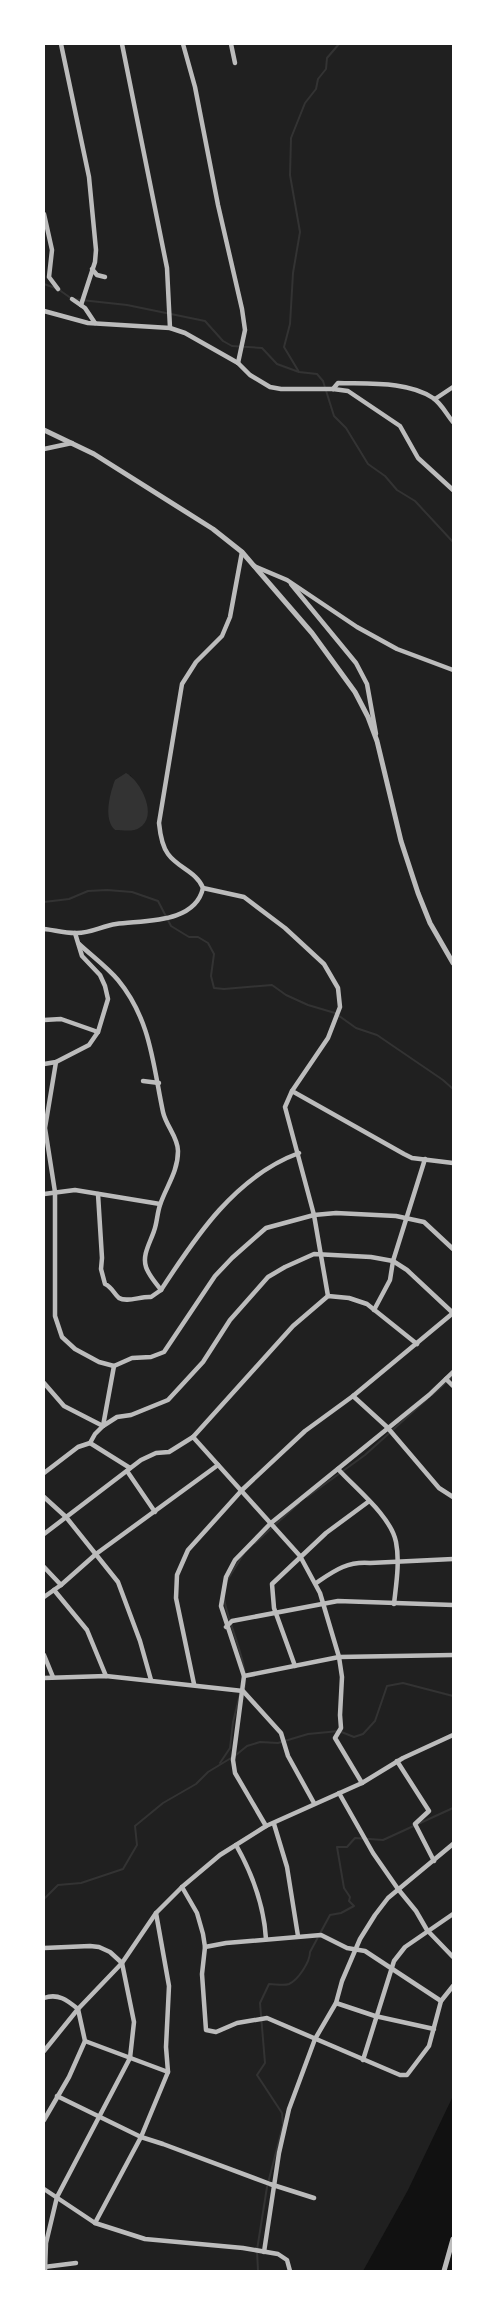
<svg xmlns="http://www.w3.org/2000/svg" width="497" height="2315" viewBox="0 0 497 2315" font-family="Figtree,sans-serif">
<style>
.green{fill:#202020;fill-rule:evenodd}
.water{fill:#333}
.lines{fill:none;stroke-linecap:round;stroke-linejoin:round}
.stream{stroke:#333;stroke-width:2}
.minor{stroke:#bcbcbc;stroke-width:4.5}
.tertiary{stroke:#bcbcbc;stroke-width:5}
</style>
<rect width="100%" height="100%" fill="#111"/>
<path class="green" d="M44 44H453V2096L408 2190 363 2271H44ZM130 775 142 791 125 829 115 830C105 814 111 804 113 786Z"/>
<path class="water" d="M126 773C141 781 159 817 139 828 134 832 122 830 115 830 103 819 110 793 115 780Z"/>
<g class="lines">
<g class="stream">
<path d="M44 284 58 289 72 299 127 305 205 321 223 341 232 346 262 348 277 364 299 372 317 374 323 381 334 416 346 428 368 464 385 476 397 490 415 501 453 542"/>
<path d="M299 372 284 347 290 324 293 273 300 232 290 175 291 138 305 103 316 89 318 79 326 69 327 58 339 44"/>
<path d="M44 902 69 899 88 891 107 890 132 892 158 901 171 926 189 937H198L208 943 214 954 211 976 214 988 224 989 272 985 286 995 308 1005 335 1013 356 1028 377 1035 443 1080 453 1089"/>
<path d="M432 1395 453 1376"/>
<path d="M307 1497 365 1455 427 1399"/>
<path d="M255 1543 299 1503"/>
<path d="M228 1579 244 1553"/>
<path d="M224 1598C227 1622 253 1672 243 1692"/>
<path d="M220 1763 230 1748 233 1722 240 1694"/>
<path d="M44 1899 58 1885 81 1883 123 1869 137 1845 135 1826 163 1803 196 1784 208 1772 236 1755 247 1746 260 1742 278 1743 308 1734 339 1731 354 1737 363 1734 375 1721 387 1686 403 1683 453 1696"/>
<path d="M258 2271 257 2250 267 2187 283 2125 282 2113 257 2075 265 2063 260 2003 269 1984C275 1984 284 1986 289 1984 298 1980 310 1962 310 1952L330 1915 341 1913 354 1906 349 1901 350 1897 344 1888 337 1847H347L355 1838 383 1840 453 1808"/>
</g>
<g class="minor">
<path d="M61 44 89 177 96 250 95 262 81 305"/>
<path d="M122 44 167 268 170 328"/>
<path d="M183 44 195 87 218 205 242 309 245 330 238 363"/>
<path d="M231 44 235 63"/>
<path d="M44 214 52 250 49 277 58 289"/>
<path d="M92 269 97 275 105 277"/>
<path d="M72 299 85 308 95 323"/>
<path d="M44 311 88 323 170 328 185 333 238 363 250 375 270 387 281 389H333L348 391 400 426 418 458 453 490"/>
<path d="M333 389 338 383C368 384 408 381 433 398 441 403 447 415 453 422"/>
<path d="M435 399 453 387"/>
<path d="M44 449 72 443"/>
<path d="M254 566 287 580 357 627 397 649 453 670"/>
<path d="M291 584 356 663 367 684 376 734"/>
<path d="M203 888 244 897 285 928 324 964 338 988 340 1007 328 1038 292 1091 285 1107 314 1215 328 1296"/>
<path d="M44 929C54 930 64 933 75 933 89 934 102 926 116 924 144 920 195 924 203 888 197 872 178 868 168 854 162 846 160 833 159 823L182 684 196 662 222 636 230 617 242 552"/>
<path d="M79 944C92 956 107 967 118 980 151 1020 153 1065 163 1112 166 1126 178 1137 178 1151 178 1172 166 1187 160 1205 157 1214 157 1223 154 1231 150 1243 142 1255 146 1267 149 1276 156 1283 161 1290"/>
<path d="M44 1020 61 1019 98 1032"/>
<path d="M56 1062 45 1128 55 1192V1316L62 1337 75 1349 99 1362 114 1366 132 1358 151 1357 164 1352 215 1276 232 1258 266 1228 314 1215 336 1213 396 1216 424 1222 453 1249"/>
<path d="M44 1064 56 1062 89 1045 98 1032 108 999 105 986 100 975 82 956 75 933"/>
<path d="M143 1081 159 1083"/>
<path d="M292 1091 404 1154 412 1158 453 1163"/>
<path d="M44 1194 75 1190 160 1204"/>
<path d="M98 1194 102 1258 101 1269 105 1284C112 1287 114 1294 119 1298 127 1303 141 1296 151 1297L161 1290C196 1236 236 1176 299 1153"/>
<path d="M374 1310 390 1280 393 1261 425 1159"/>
<path d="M446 1379 453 1386"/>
<path d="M44 1383 64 1406 103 1426 117 1417 131 1415 168 1400 203 1362 230 1320 268 1277 285 1267 314 1254 371 1257 393 1261 407 1270 453 1313"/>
<path d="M353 1396 387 1427 439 1488 453 1497"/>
<path d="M193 1437 300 1556 320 1593 339 1657 342 1677 340 1715 341 1728 335 1738 362 1783"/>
<path d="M90 1443 130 1468"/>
<path d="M338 1469C355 1488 391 1516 396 1542 400 1562 396 1585 394 1604"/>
<path d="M127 1471 155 1512"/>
<path d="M44 1473 78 1447 90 1443 95 1434 103 1426 114 1366"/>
<path d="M44 1497 66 1517 118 1582 140 1641 151 1680"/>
<path d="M44 1534 141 1460 156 1453 169 1452 193 1437 293 1326 328 1296 349 1298 367 1304 417 1344"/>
<path d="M44 1567 61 1585"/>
<path d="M316 1583C334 1571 347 1561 370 1563L453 1559"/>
<path d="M54 1590 87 1630 106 1676"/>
<path d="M44 1597 61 1585 96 1554 218 1465"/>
<path d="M226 1627 232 1621 338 1601 453 1605"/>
<path d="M44 1655 53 1677"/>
<path d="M295 1666 274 1608 272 1584 326 1533 368 1502"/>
<path d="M244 1676 339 1657 453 1655"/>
<path d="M44 1678 106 1676 243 1691 281 1733 288 1756 314 1803"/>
<path d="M194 1684 176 1598 177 1575 188 1550 242 1490 305 1431 353 1396 453 1313"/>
<path d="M397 1761 429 1811 415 1824 434 1861"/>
<path d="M339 1793 373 1853 398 1889 416 1911 427 1930 453 1957"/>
<path d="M274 1824 287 1867 298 1936"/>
<path d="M266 1826 235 1773 233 1760 244 1676 221 1606 226 1577 235 1560 271 1523 429 1395 453 1372"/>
<path d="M236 1845C253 1875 264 1905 266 1939"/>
<path d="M182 1887 197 1913 203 1934 205 1947 202 1974 206 2030 216 2032 237 2023 267 2018 400 2075H407L429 2046 441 2001 453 1986"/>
<path d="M205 1947 226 1943 321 1935 347 1948 365 1951 441 2001"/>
<path d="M44 1948 90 1946 99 1947 110 1952 122 1963 134 2022 130 2058 57 2197 46 2243 45 2271"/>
<path d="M44 1998C58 1993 67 2000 78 2009L85 2041 69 2077 44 2120"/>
<path d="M336 2003 375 2016 434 2029"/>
<path d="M85 2041 168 2072"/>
<path d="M44 2051 78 2009 122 1963 156 1913 182 1887 220 1855 266 1826 362 1783 403 1758 453 1735"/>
<path d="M363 2060 394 1961 405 1947 453 1914"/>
<path d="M57 2096 141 2137 163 2144 270 2184 314 2198"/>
<path d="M44 2189 95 2223 145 2239 243 2248 278 2254 287 2260 290 2271"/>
<path d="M95 2223 141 2137 168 2072 166 2047 169 1986 156 1913"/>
<path d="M264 2252 279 2153 289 2109 315 2039 336 2003 342 1981 360 1939 375 1915 388 1898 453 1844"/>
<path d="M44 2267 76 2263"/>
</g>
<g class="tertiary">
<path d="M44 430 94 454 213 529 242 552 312 633 355 692 368 717 377 741 401 841 418 893 430 923 453 963"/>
<path d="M444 2271 453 2239"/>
</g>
</g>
<rect width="497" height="2315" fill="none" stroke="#ffffff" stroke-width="90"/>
</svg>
